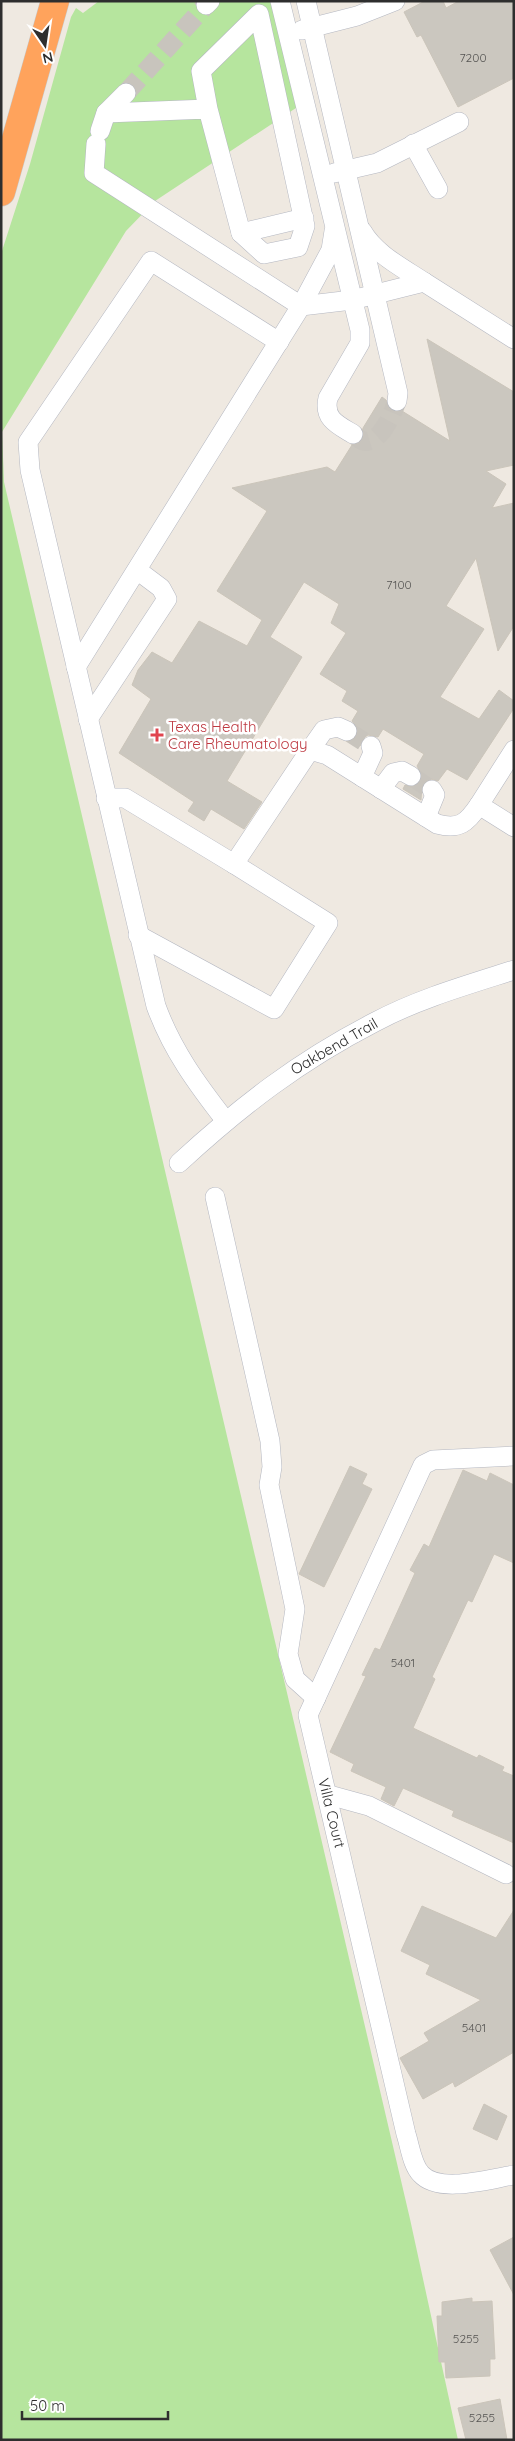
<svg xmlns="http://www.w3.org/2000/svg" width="515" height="2441" viewBox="0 0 515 2441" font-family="Quicksand,sans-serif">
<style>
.green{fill:#b6e59e}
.building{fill:#cbc7bf;stroke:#cbc5ba}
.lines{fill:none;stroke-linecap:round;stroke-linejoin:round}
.minor-tunnel{stroke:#c8c4bd;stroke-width:19;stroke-dasharray:19 9;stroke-linecap:butt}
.minor-casing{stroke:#b4b7c1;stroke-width:20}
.highway-casing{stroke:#c9c9c9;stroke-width:29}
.minor{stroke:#fff;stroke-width:19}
.highway{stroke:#ffa35c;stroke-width:28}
.health-dot{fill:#e0444e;stroke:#fff;stroke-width:2}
.labels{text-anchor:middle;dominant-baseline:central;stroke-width:5;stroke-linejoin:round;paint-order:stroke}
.number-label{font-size:12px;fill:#555452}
.health-label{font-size:15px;fill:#be3a42;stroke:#fff;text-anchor:start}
.street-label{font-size:15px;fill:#2e2e2e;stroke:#fff}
</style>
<rect width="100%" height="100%" fill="#efe9e1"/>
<path class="green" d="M99 1H274L302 104 155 201 126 231 2 432 4 482 410 2219 458 2440H1V254L30 164 71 17 76 8 83 13Z"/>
<g class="building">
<path d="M425 1H443L446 8 459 1H514V78L458 107 421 35 417 37 404 12Z"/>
<path d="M427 339 514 392V465L486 471 506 484 492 508 514 503V626L498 651 476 558 446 606 484 629 440 697 479 719 499 690 514 701V708L467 780 447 769 438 781 431 779 422 784 421 800 403 789 405 785 412 787 421 782 422 775 417 766 424 754 383 729 378 737 368 735 363 738 360 746 352 741 357 735 358 729 352 721 358 711 342 701 347 691 320 674 346 633 331 623 339 604 304 582 270 637 302 657 227 781 262 802 244 829 211 809 204 821 188 811 194 802 119 753 151 699 132 685 138 670 152 652 172 663 199 621 247 646 262 620 217 591 267 511 232 488 327 467 335 472 352 445 362 440 363 428 382 397 386 400 391 410 402 411 450 441Z"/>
<path d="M350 1466 367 1474 362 1484 372 1489 324 1587 299 1574Z"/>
<path d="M463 1470 487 1481 490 1473 514 1485V1563L494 1554 472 1602 468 1600 432 1677 435 1679 413 1728 477 1758 479 1755 504 1767 502 1771 514 1776V1843L452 1816 454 1811 403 1788 394 1806 381 1799 386 1787 351 1771 354 1764 330 1752 366 1676 362 1675 375 1648 380 1650 415 1573 410 1570 424 1544 429 1547Z"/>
<path d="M422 1906 496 1938 514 1910V2052L455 2087 453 2082 423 2099 400 2058 429 2041 424 2033 481 2000 426 1974 430 1965 401 1951Z"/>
<path d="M484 2104 507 2116 497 2140 473 2129Z"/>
<path d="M514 2237V2295L490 2250Z"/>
<path d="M472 2298V2302L492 2301 495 2359H490V2376L446 2378 445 2362H439L437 2316H442V2302Z"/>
<path d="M500 2399 507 2440H466L458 2408Z"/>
</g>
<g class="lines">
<g class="minor-tunnel">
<path d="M126 93 206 5"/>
<path d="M353 434C356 436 360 440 363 441 380 445 393 413 397 401"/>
<path d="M347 731 371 746"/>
<path d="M411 776 432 790"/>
</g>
<defs>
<g id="minor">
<path d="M280 1 360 330V343L328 398C323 419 338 425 353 434"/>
<path d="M306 1 398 393 397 401"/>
<path d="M206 5 210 1"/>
<path d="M302 30 357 16 395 1"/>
<path d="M106 113 208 109 201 71 259 14 305 226 298 247 264 254 241 233 208 109"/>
<path d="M100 131 106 113 126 93"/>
<path d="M96 144 94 173 301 306 331 250 334 231"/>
<path d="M413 144 438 189"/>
<path d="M334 173 377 163 459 122"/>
<path d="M362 231C375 254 403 268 424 282"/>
<path d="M241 233 304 218"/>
<path d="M76 667 301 306 352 300 424 282 514 339"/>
<path d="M88 719 167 599 161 588 137 570"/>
<path d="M310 750 324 730 338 727 347 731"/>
<path d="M514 750 479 805 514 827"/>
<path d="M362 777 373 753 371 746"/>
<path d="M381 789 393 773 402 771 411 776"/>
<path d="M106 798H125L234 864 310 750 327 755 437 824C459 830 467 823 479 805"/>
<path d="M426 817 435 795 432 790"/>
<path d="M138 935 274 1009 328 923 234 864"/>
<path d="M225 1120C197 1084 172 1050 156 1006L30 470 28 442 151 261 279 342"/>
<path d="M179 1163C241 1106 299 1061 375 1022 418 999 467 985 514 970"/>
<path d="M215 1197 270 1441 272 1467 269 1485 295 1609 288 1654 295 1679 316 1698"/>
<path d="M514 1456 433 1460 423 1465 308 1715 406 2134C410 2146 412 2165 421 2174 439 2194 489 2179 514 2175"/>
<path d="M329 1795 369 1806 506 1874"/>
</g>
<path id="highway" d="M1 192 55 1"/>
</defs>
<use href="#minor" class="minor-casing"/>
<use href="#highway" class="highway-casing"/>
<use href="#minor" class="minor"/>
<use href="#highway" class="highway"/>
</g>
<path class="health-dot" d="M154.5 727.5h5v5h5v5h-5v5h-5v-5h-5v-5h5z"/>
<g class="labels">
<g class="number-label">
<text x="473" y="57">7200</text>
<text x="399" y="584">7100</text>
<text x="403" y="1662">5401</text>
<text x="474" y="2027">5401</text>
<text x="466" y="2338">5255</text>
<text x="482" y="2417">5255</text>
</g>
<g class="health-label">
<text x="168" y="726">Texas Health<tspan x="168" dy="17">Care Rheumatology</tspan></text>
</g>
<g class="street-label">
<text transform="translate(334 1046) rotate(-30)">Oakbend Trail</text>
<text transform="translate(332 1813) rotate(76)">Villa Court</text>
</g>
</g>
<rect width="515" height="2441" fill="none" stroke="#2e2e2e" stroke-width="5"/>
<g transform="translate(45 45) rotate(167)" stroke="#ffffff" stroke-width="4" paint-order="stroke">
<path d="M0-4L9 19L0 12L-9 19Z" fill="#2e2e2e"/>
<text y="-8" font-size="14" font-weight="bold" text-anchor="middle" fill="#2e2e2e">N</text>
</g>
<path d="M22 2411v8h146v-8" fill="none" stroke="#2e2e2e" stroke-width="2.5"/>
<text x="30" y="2411" font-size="15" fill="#2e2e2e" stroke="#ffffff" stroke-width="4" paint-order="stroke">50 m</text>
</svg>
